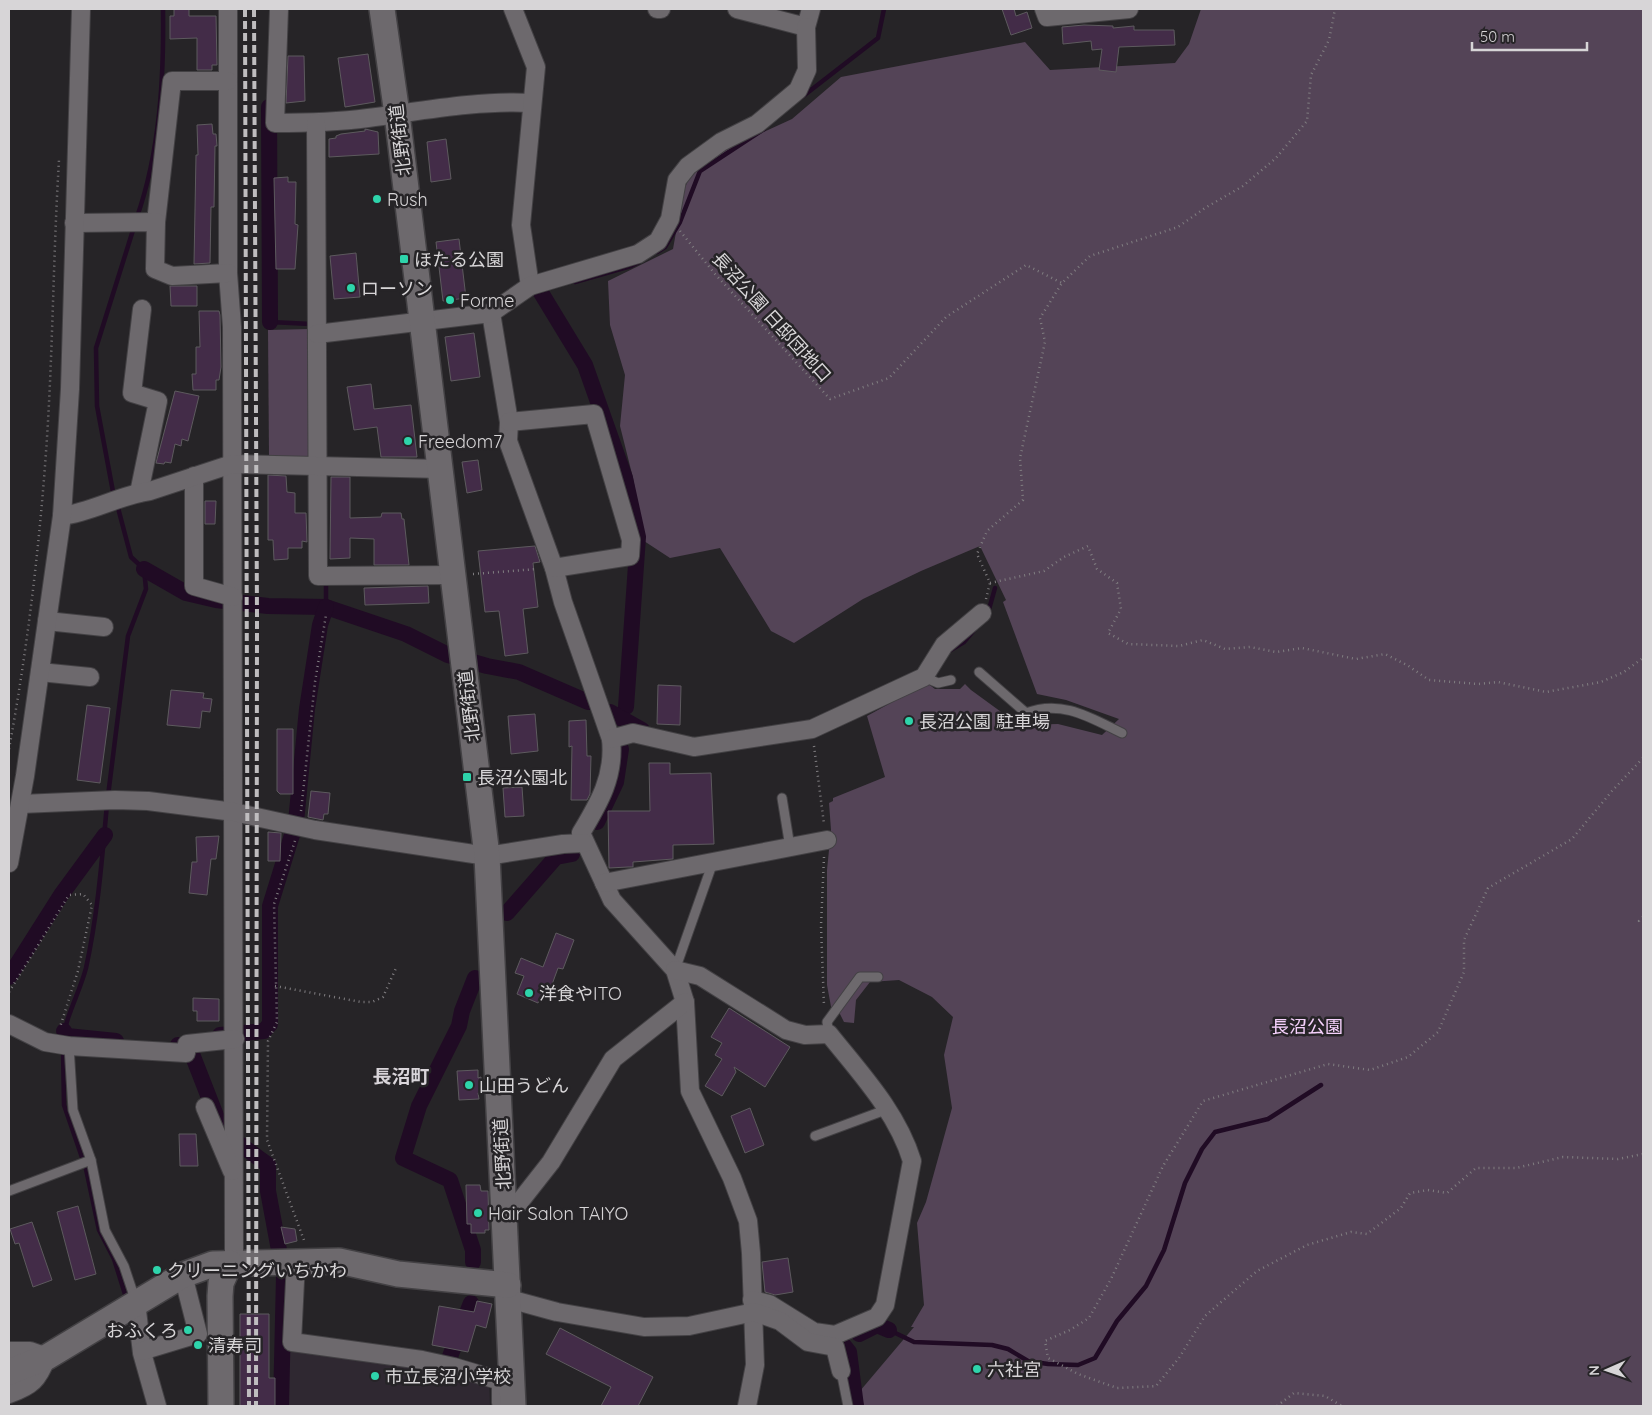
<svg xmlns="http://www.w3.org/2000/svg" width="1652" height="1415" viewBox="0 0 1652 1415" font-family="Quicksand,'Noto Sans JP',sans-serif">
<style>
.built{fill:#2f2831}
.green{fill:#544457}
.lines{fill:none;stroke-linecap:round;stroke-linejoin:round}
.stream{stroke:#200b24;stroke-width:4.5}
.canal{stroke:#200b24;stroke-width:16}
.building{fill:#432c48;stroke:#5d5a5e}
.lane-casing{stroke:#434144;stroke-width:11}
.street-casing{stroke:#434144;stroke-width:20}
.secondary-casing{stroke:#434144;stroke-width:28}
.path{stroke:#807e81;stroke-width:2.5;stroke-dasharray:1 4;stroke-linecap:butt}
.lane{stroke:#6d696d;stroke-width:9}
.street{stroke:#6d696d;stroke-width:18}
.secondary{stroke:#6d696d;stroke-width:25}
.rail{stroke:#bfbdbf;stroke-width:4;stroke-dasharray:8 4;stroke-linecap:butt}
.poi-dot{fill:#2ed4ab;stroke:#262427;stroke-width:2}
.labels{text-anchor:middle;dominant-baseline:central;stroke-width:5;stroke-linejoin:round;paint-order:stroke}
.street-label{font-size:18px;fill:#d7d5d7;stroke:#262427}
.poi-label{font-size:18px;fill:#d7d5d7;stroke:#262427;text-anchor:start}
.park-label{font-size:18px;fill:#f5d1fc;stroke:#262427}
.neighbourhood-label{font-size:19px;font-weight:bold;fill:#d9d5da;stroke:#262427}
</style>
<rect width="100%" height="100%" fill="#262427"/>
<path class="built" d="M286 1346 439 1368 489 1383 490 1406H286Z"/>
<g class="green">
<path d="M1201 9H1643V1406H864L860 1391 914 1327H911L924 1305 917 1223 926 1202 952 1108 944 1055 953 1017 932 997 899 980 870 982 856 1000 854 1023 844 1022 836 1006 832 1012 827 985V870L831 830 829 803 833 801V798L885 777 867 716 927 683 935 689H960L965 684 971 690 1019 725 1058 724 1102 735 1119 719 1066 700 1037 694 1003 602 1006 600 980 546 921 571 863 599 794 643 771 631 720 548 670 558 644 541 633 478 620 426 625 375 610 325 608 281 673 249 683 193 690 175 714 155 792 119 841 77 1025 42 1050 70 1175 63 1189 44Z"/>
<path d="M310 329V457H269L268 330Z"/>
</g>
<g class="lines">
<g class="stream">
<path d="M802 97 878 38 884 9"/>
<path d="M137 217C160 151 164 78 163 9"/>
<path d="M657 252 665 247 680 222 700 171 764 129"/>
<path d="M575 282 631 266 639 262"/>
<path d="M270 322 311 324"/>
<path d="M114 497 97 406 96 348 134 227"/>
<path d="M326 581V607"/>
<path d="M988 613 995 588"/>
<path d="M949 651 964 642 975 629"/>
<path d="M108 796 128 636 146 589 144 569 131 557 117 504"/>
<path d="M63 1041C65 1017 80 992 86 968 98 913 102 859 107 804"/>
<path d="M63 1049 64 1105 86 1169 99 1230 114 1259 125 1294"/>
<path d="M889 1330 914 1342 992 1345 1008 1349 1028 1361 1048 1364 1078 1365 1095 1358 1117 1321 1146 1286 1164 1250 1185 1183 1202 1149 1215 1132 1268 1119 1321 1085"/>
</g>
<g class="canal">
<path d="M269 107 270 322"/>
<path d="M540 291 585 365 625 478 638 537 626 707"/>
<path d="M144 569 186 593 216 600 268 606 326 607 406 634 448 655 487 666 519 672 588 702"/>
<path d="M610 712 642 730"/>
<path d="M597 822 616 782 621 749"/>
<path d="M507 913 556 857 572 854"/>
<path d="M9 977 61 895 105 835"/>
<path d="M64 1031 67 1036 116 1041"/>
<path d="M220 1035 264 1031 270 1024V906L296 822 307 709 320 625 326 607"/>
<path d="M178 1045H182L192 1054 222 1131 268 1165V1191L284 1277 281 1406"/>
<path d="M473 1262V1250L450 1180 403 1158 419 1106 459 1026 462 1011 475 978"/>
<path d="M859 1334 877 1325 889 1330"/>
<path d="M841 1342 849 1352 856 1406"/>
<path d="M449 1359 471 1303"/>
</g>
</g>
<g class="building">
<path d="M174 9H189V16H216L217 65H212V70H197V38L170 39V16H174Z"/>
<path d="M1002 9H1014L1016 16 1027 12 1032 28 1011 35Z"/>
<path d="M1084 25 1113 26V28L1134 26V30H1174L1175 45 1119 47 1116 72 1099 70 1102 49 1092 50 1091 41 1063 44 1062 27Z"/>
<path d="M368 54 375 102 345 107 338 58Z"/>
<path d="M288 56H304L305 101 286 103Z"/>
<path d="M212 124 213 134H216L217 146H215L214 207H211L210 263 194 264 196 155H198L197 125Z"/>
<path d="M365 129 378 132 379 154 329 157V139L336 138V136L341 134 365 131Z"/>
<path d="M446 139 451 179 431 182 427 142Z"/>
<path d="M288 177V182H296L295 224 298 225 295 269H276L274 178Z"/>
<path d="M459 239 466 298 443 301 436 242Z"/>
<path d="M356 253 360 297 334 299 330 256Z"/>
<path d="M170 286H197V306H171Z"/>
<path d="M199 311H219L220 315 221 367 219 380H216V390H193L192 374H196V347H200Z"/>
<path d="M474 333 480 377 451 381 445 337Z"/>
<path d="M371 384 374 409 411 405 417 457H381L377 427 354 430 347 387Z"/>
<path d="M175 391 199 396 188 441 182 439 181 446 175 444 171 463 165 462 164 464 156 463Z"/>
<path d="M478 460 482 490 467 493 462 462Z"/>
<path d="M268 475 286 476 287 492 295 493V513H306L307 542 302 541V548H288V559L274 560 273 540H268Z"/>
<path d="M331 477H350V518L381 517 382 513H401L402 519H404L409 565H374V539L350 538V558L330 559Z"/>
<path d="M205 501H216L215 524H205Z"/>
<path d="M535 546 540 562 533 563 538 607 523 609 528 653 505 656 499 611 485 612 478 551Z"/>
<path d="M428 586 429 603 365 605 364 588Z"/>
<path d="M658 685 681 686 680 725 657 724Z"/>
<path d="M171 690 204 693 203 698 212 699 210 712 202 711 200 728 167 725Z"/>
<path d="M87 705 110 708 100 783 77 780Z"/>
<path d="M535 714 538 751 511 754 508 716Z"/>
<path d="M586 720 587 756H591L590 794 587 800H571L572 746 569 747V721Z"/>
<path d="M277 729H293V794H280L277 791Z"/>
<path d="M649 763H670V774L711 773 714 844 673 845V859L633 862V867H628L609 868 608 811H650Z"/>
<path d="M522 787 524 816 505 817 503 788Z"/>
<path d="M311 791 330 793 328 814H324L323 820 308 817Z"/>
<path d="M268 832 281 833 280 861H268Z"/>
<path d="M219 836 216 859H211L207 895 189 893 192 862H197L196 837Z"/>
<path d="M556 933 574 940 563 969 558 968 550 990 544 988 538 1003 517 994 524 976 515 973 521 958 543 967Z"/>
<path d="M193 998 219 999V1021H197V1011H193Z"/>
<path d="M729 1008 790 1047 765 1087 734 1067 736 1072 722 1096 705 1086 722 1059 715 1055 722 1043 711 1037Z"/>
<path d="M478 1070V1078L481 1077V1093H478L479 1099 459 1100 457 1071Z"/>
<path d="M750 1108 764 1145 745 1153 731 1116Z"/>
<path d="M179 1134H196L198 1166H180Z"/>
<path d="M466 1185H480L481 1191H488L489 1230H485V1233H471V1224H467Z"/>
<path d="M78 1206 96 1274 75 1280 57 1212Z"/>
<path d="M32 1222 52 1280 33 1287 19 1243 15 1244 10 1229Z"/>
<path d="M281 1227 295 1229 297 1241 285 1244Z"/>
<path d="M788 1258 793 1292 775 1295 765 1292 762 1262Z"/>
<path d="M477 1301 492 1304 486 1328 476 1325 468 1352 432 1345 439 1306 474 1312Z"/>
<path d="M240 1314H269V1378H275V1406H240Z"/>
<path d="M560 1328 653 1377 638 1406H601L611 1387 546 1354Z"/>
</g>
<g class="lines">
<defs>
<g id="lane">
<path d="M979 672 1026 713C1062 699 1091 718 1122 733"/>
<path d="M924 677 938 683 951 680"/>
<path d="M782 798 790 847"/>
<path d="M675 970 713 862"/>
<path d="M829 1034 827 1022 860 977H878"/>
<path d="M69 1046 73 1110 91 1160 105 1230 124 1266 136 1302"/>
<path d="M815 1136 888 1109"/>
<path d="M9 1191 91 1160"/>
<path d="M841 1371 848 1406"/>
</g>
<g id="street">
<path d="M228 9V273L232 327 234 1253 230 1263"/>
<path d="M279 9 275 123C306 123 337 122 368 118 422 111 477 100 532 103"/>
<path d="M513 9 536 67 521 225 530 286"/>
<path d="M657 9H661"/>
<path d="M737 9 806 27 811 9"/>
<path d="M1044 9 1047 17 1129 9"/>
<path d="M316 123 318 576 454 575"/>
<path d="M156 222 172 81H228"/>
<path d="M74 223 156 222 155 269 172 276 228 273"/>
<path d="M491 313 509 422 508 441 554 568 563 602 611 739C615 776 599 803 581 833L612 900 675 970 685 1002 690 1091 732 1178 748 1221 751 1253 755 1365 747 1406"/>
<path d="M317 334 491 313 530 286 638 254 658 241 670 219 677 180 688 166 721 142 757 124 798 90 807 70 806 27"/>
<path d="M509 422 594 414 631 540 630 556 554 568"/>
<path d="M194 476V586L233 597"/>
<path d="M139 493 158 401 132 393 142 309"/>
<path d="M62 516C92 512 120 495 150 491L232 464 441 469"/>
<path d="M47 621 104 627"/>
<path d="M40 672 90 677"/>
<path d="M611 739 633 733 694 747 812 729 924 677 944 645 982 613"/>
<path d="M21 804 115 800 148 801 234 812 315 830 487 856 563 844 584 843"/>
<path d="M9 863 25 776 62 516 70 389 81 9"/>
<path d="M604 883 827 840"/>
<path d="M675 970 700 976 786 1030 805 1035 829 1034C861 1074 897 1112 912 1161L885 1305 877 1317 835 1335 814 1332 769 1304 752 1300"/>
<path d="M9 1024 45 1042 69 1046 186 1053 187 1044 235 1039"/>
<path d="M205 1107 232 1171"/>
<path d="M504 1208 518 1204 551 1162 613 1059 685 1002"/>
<path d="M296 1261 292 1342 422 1360 454 1367 501 1381V1403"/>
<path d="M509 1299 557 1312 644 1327 689 1326 754 1312 780 1321 808 1342 835 1347 841 1371"/>
<path d="M136 1302 142 1353 157 1406"/>
<path d="M9 1351H30L47 1357C38 1380 32 1386 9 1394"/>
<path d="M142 1351 198 1334 183 1275"/>
</g>
<g id="secondary">
<path d="M382 9 397 114 487 856 513 1406"/>
<path d="M9 1372 47 1357 183 1275 213 1264 339 1261 398 1274 508 1285"/>
<path d="M221 1406 220 1296 221 1283 230 1263"/>
</g>
</defs>
<use href="#lane" class="lane-casing"/>
<use href="#street" class="street-casing"/>
<use href="#secondary" class="secondary-casing"/>
<g class="path">
<path d="M680 231 715 274 830 399 889 378 946 317 1026 265 1062 283"/>
<path d="M473 574 537 569"/>
<path d="M990 583 1044 571 1064 557 1088 546 1097 569 1117 583 1121 609 1108 633 1128 644 1179 646 1203 640 1225 649 1250 647 1276 652 1302 648 1356 659 1385 654 1407 665 1429 680 1478 684 1498 682 1546 692 1601 682 1624 672 1643 658"/>
<path d="M986 599 990 583 977 554 987 531 1023 500 1020 458 1045 342 1040 318 1062 283 1090 256 1178 227 1205 208 1243 186 1276 158 1307 121 1311 75 1329 40 1335 9"/>
<path d="M814 746 824 824"/>
<path d="M9 749C27 651 39 551 46 452 53 355 53 257 59 160"/>
<path d="M1643 758 1612 791 1572 839 1488 888 1464 940V972L1438 1032 1408 1057 1370 1070 1328 1064 1203 1101 1163 1166 1111 1279 1089 1318 1070 1330 1045 1341 1048 1358 1078 1374 1117 1388 1156 1386 1179 1358 1205 1316 1257 1271 1307 1245 1351 1232 1367 1234 1401 1208 1410 1193 1428 1190 1447 1193 1476 1168H1516L1563 1157 1618 1159 1643 1154"/>
<path d="M301 811 315 682 326 615"/>
<path d="M295 841 274 904 277 1022 268 1041 267 1140 305 1243"/>
<path d="M824 857 821 926 824 1006"/>
<path d="M1643 917 1639 921 1643 923"/>
<path d="M275 986 361 1002H372L383 997 396 968"/>
<path d="M9 992 69 895 83 894 92 905 78 971 60 1027"/>
<path d="M1277 1406 1294 1393 1325 1396 1342 1406"/>
</g>
<use href="#lane" class="lane"/>
<use href="#street" class="street"/>
<use href="#secondary" class="secondary"/>
<g class="rail">
<path d="M245 9 249 1406"/>
<path d="M254 9 257 618 256 1406"/>
</g>
</g>
<g class="poi-dot">
<circle cx="377" cy="199" r="5"/>
<rect x="399" y="254" width="10" height="10" rx="2.5"/>
<circle cx="351" cy="288" r="5"/>
<circle cx="450" cy="300" r="5"/>
<circle cx="408" cy="441" r="5"/>
<circle cx="909" cy="721" r="5"/>
<rect x="462" y="772" width="10" height="10" rx="2.5"/>
<circle cx="529" cy="993" r="5"/>
<circle cx="469" cy="1085" r="5"/>
<circle cx="478" cy="1213" r="5"/>
<circle cx="157" cy="1270" r="5"/>
<circle cx="188" cy="1330" r="5"/>
<circle cx="198" cy="1345" r="5"/>
<circle cx="977" cy="1369" r="5"/>
<circle cx="375" cy="1376" r="5"/>
</g>
<g class="labels">
<g class="street-label">
<text transform="translate(400 140) rotate(-97)">北野街道</text>
<text transform="translate(772 317) rotate(48)">長沼公園 日邸団地口</text>
<text transform="translate(469 706) rotate(-97)">北野街道</text>
<text transform="translate(502 1154) rotate(-93)">北野街道</text>
</g>
<g class="poi-label">
<text x="387" y="199">Rush</text>
<text x="414" y="259">ほたる公園</text>
<text x="361" y="288">ローソン</text>
<text x="460" y="300">Forme</text>
<text x="418" y="441">Freedom7</text>
<text x="919" y="721">長沼公園 駐車場</text>
<text x="477" y="777">長沼公園北</text>
<text x="539" y="993">洋食やITO</text>
<text x="479" y="1085">山田うどん</text>
<text x="488" y="1213">Hair Salon TAIYO</text>
<text x="167" y="1270">クリーニングいちかわ</text>
<text x="178" y="1330" text-anchor="end">おふくろ</text>
<text x="208" y="1345">清寿司</text>
<text x="987" y="1369">六社宮</text>
<text x="385" y="1376">市立長沼小学校</text>
</g>
<g class="park-label">
<text x="1307" y="1026">長沼公園</text>
</g>
<g class="neighbourhood-label">
<text x="401" y="1076">長沼町</text>
</g>
</g>
<rect width="1652" height="1415" fill="none" stroke="#d7d5d7" stroke-width="20"/>
<g transform="translate(1607 1370) rotate(268)" stroke="#262427" stroke-width="4" paint-order="stroke">
<path d="M0-4L9 19L0 12L-9 19Z" fill="#d7d5d7"/>
<text y="-8" font-size="14" font-weight="bold" text-anchor="middle" fill="#d7d5d7">N</text>
</g>
<path d="M1472 42v8h115v-8" fill="none" stroke="#d7d5d7" stroke-width="2.5"/>
<text x="1480" y="42" font-size="15" fill="#d7d5d7" stroke="#262427" stroke-width="4" paint-order="stroke">50 m</text>
</svg>
